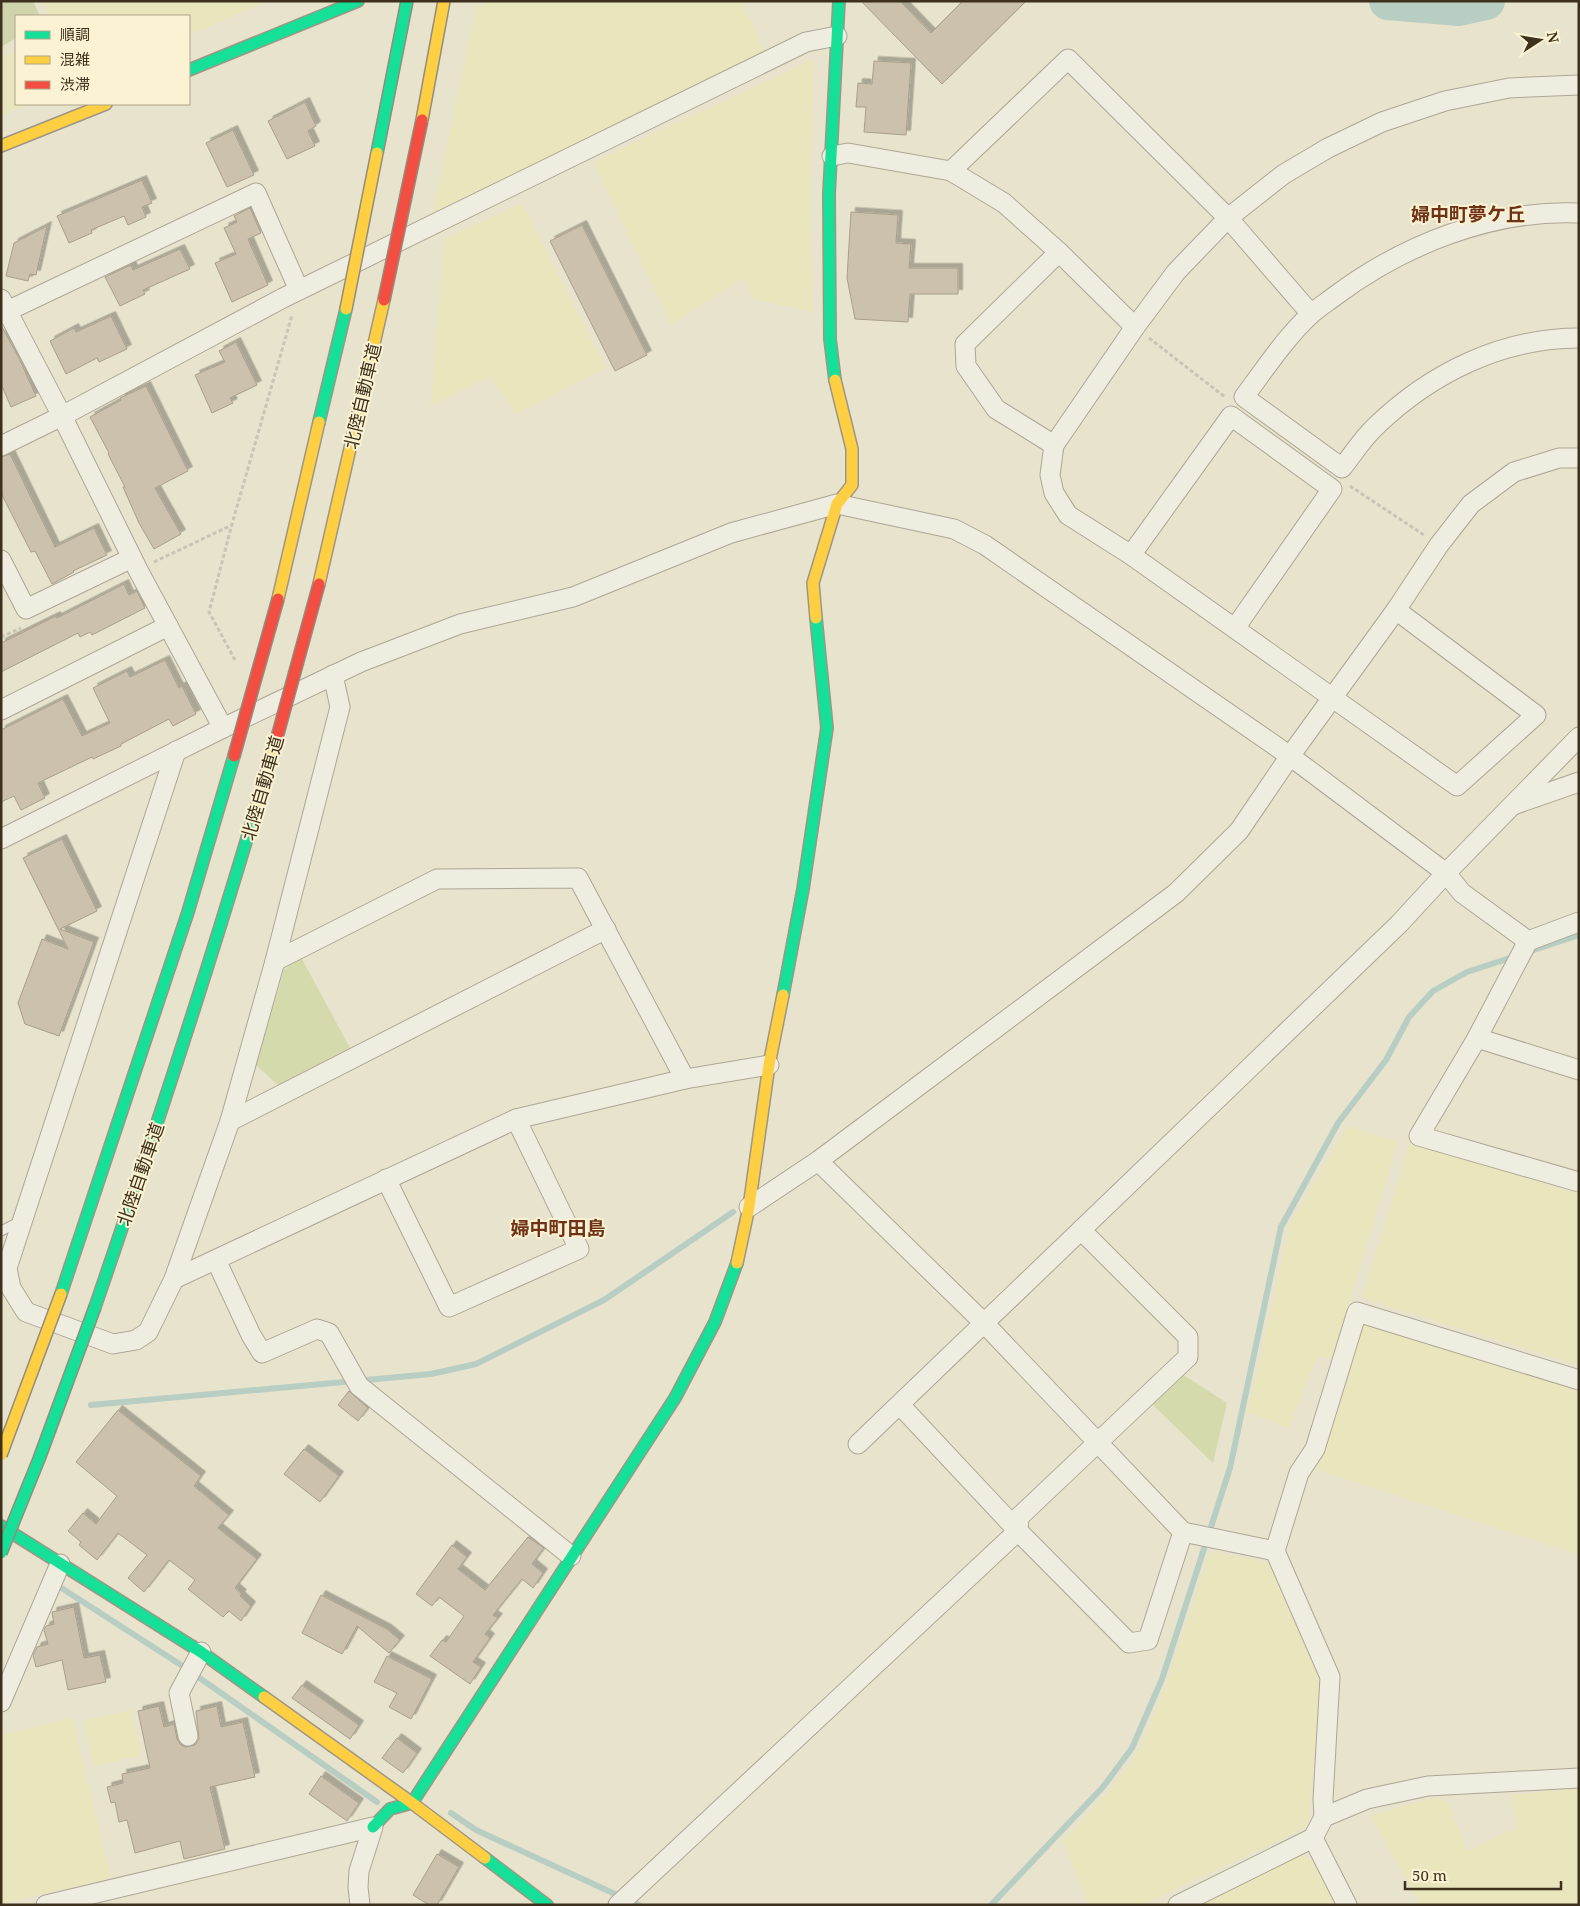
<svg xmlns="http://www.w3.org/2000/svg" width="1580" height="1906" viewBox="0 0 1580 1906" font-family="'Noto Serif','Noto Sans JP',serif">
<style>
.farmland{fill:#e9e5bc}
.green{fill:#d5daad}
.cemetery{fill:#cfd4ad}
.lines{fill:none;stroke-linecap:round;stroke-linejoin:round}
.stream{stroke:#b8cec3;stroke-width:6}
.river{stroke:#b8cec3;stroke-width:38}
.building{fill:#ccc1ad;stroke:#a99e8b;filter:url(#shadow)}
.lane-casing{stroke:#ada696;stroke-width:11}
.street-casing{stroke:#ada696;stroke-width:21}
.fast-casing{stroke:#9d9685;stroke-width:14}
.slow-casing{stroke:#9d9685;stroke-width:14}
.path{stroke:#c8c4b6;stroke-width:3;stroke-dasharray:4 2.5;stroke-linecap:butt}
.lane{stroke:#efece0;stroke-width:9}
.street{stroke:#efece0;stroke-width:19}
.fast{stroke:#16e098;stroke-width:11}
.slow{stroke:#ffcf43;stroke-width:11}
.fast-bridge-casing{stroke:#938c7c;stroke-width:14;stroke-linecap:butt}
.slow-bridge-casing{stroke:#938c7c;stroke-width:14;stroke-linecap:butt}
.jam-bridge-casing{stroke:#938c7c;stroke-width:14;stroke-linecap:butt}
.fast-bridge{stroke:#16e098;stroke-width:11}
.slow-bridge{stroke:#ffcf43;stroke-width:11}
.jam-bridge{stroke:#f24e42;stroke-width:11}
.labels{text-anchor:middle;dominant-baseline:central;stroke-width:4;stroke-linejoin:round;paint-order:stroke}
.street-label{font-size:18px;fill:#3d301c;stroke:#faf2d2}
.neighbourhood-label{font-size:19px;font-weight:bold;fill:#6f3216;stroke:#faf2d2}
</style>
<defs>
<filter id="shadow"><feDropShadow dx="4.5" dy="-4.5" stdDeviation="0" flood-color="#0004"/></filter>
</defs>
<rect width="100%" height="100%" fill="#e8e3cc"/>
<g class="farmland">
<path d="M42 1H268L189 35V16H49Z"/>
<path d="M490 1H741L766 53 432 217 476 8Z"/>
<path d="M16 51V104H29L1 116V58Z"/>
<path d="M814 59 809 207 813 312 753 299 744 278 671 324 593 162Z"/>
<path d="M522 203 606 368 516 414 489 377 431 406 444 239Z"/>
<path d="M1348 1126 1398 1142 1332 1359 1317 1357 1289 1428 1248 1412 1290 1225Z"/>
<path d="M1410 1142 1579 1194V1365L1362 1298Z"/>
<path d="M1362 1323 1579 1388 1577 1554 1318 1470Z"/>
<path d="M1210 1552 1268 1562 1321 1680 1308 1826 1143 1905H1089L1063 1841 1108 1793 1135 1758 1162 1697Z"/>
<path d="M131 1710 141 1755 94 1766 84 1721Z"/>
<path d="M72 1718 111 1878 1 1904V1735Z"/>
<path d="M1579 1788V1905H1420L1371 1817 1378 1813 1436 1798 1449 1803 1467 1851 1517 1827 1511 1795Z"/>
<path d="M1298 1855 1314 1860 1336 1905H1194Z"/>
</g>
<g class="green">
<path d="M302 959 350 1048 278 1085 256 1065 284 970 291 964Z"/>
<path d="M1182 1374 1227 1403 1213 1463 1152 1404Z"/>
</g>
<path class="cemetery" d="M1 1H33L40 16H16V38L1 47Z"/>
<g class="lines">
<g class="stream">
<path d="M1528 952 1579 935"/>
<path d="M91 1405 431 1374 476 1364 604 1300 733 1212"/>
<path d="M63 1589 181 1665 377 1802"/>
<path d="M451 1813 476 1830 639 1905"/>
<path d="M991 1905 1103 1787 1132 1748 1162 1679 1230 1468 1281 1227 1338 1123 1386 1060 1409 1017 1433 991 1467 972 1516 956"/>
</g>
<path class="river" d="M1388 1 1459 7 1486 1"/>
</g>
<g class="building">
<path d="M861 1H900L931 33 963 1H1026L942 84Z"/>
<path d="M874 61 911 63 906 135 864 132 866 107H856L858 83 872 84Z"/>
<path d="M305 102 316 126 308 131 315 146 287 159 268 121Z"/>
<path d="M233 130 254 175 227 187 206 143Z"/>
<path d="M142 180 152 203 142 207 146 217 128 225 124 216 91 230 92 233 69 243 57 216Z"/>
<path d="M250 208 261 233 248 239 268 285 232 302 215 263 236 254 224 228 237 222 234 216Z"/>
<path d="M851 212 898 215 896 243 911 244 909 268H958V294H910L908 322 855 319 847 278Z"/>
<path d="M582 225 647 355 615 371 550 241Z"/>
<path d="M47 226 36 275 30 274 28 281 6 276 14 243Z"/>
<path d="M180 249 190 269 143 290 145 294 120 306 105 277 131 265 133 270Z"/>
<path d="M111 316 127 349 99 362 97 358 66 374 50 341 74 328 76 332Z"/>
<path d="M1 325 19 358 36 396 11 407 1 384Z"/>
<path d="M236 342 257 385 230 398 233 403 212 413 195 375 225 362 219 351Z"/>
<path d="M146 386 188 471 155 488 181 534 154 549 139 523 123 487H125L108 454 109 453 90 417 121 400 120 398Z"/>
<path d="M10 454 55 547 94 528 107 555 73 571 74 572 52 584 35 551 31 552 1 493V457Z"/>
<path d="M124 584 129 595 137 591 145 608 92 635 90 632 80 637 78 633 1 672V643L56 616 57 618Z"/>
<path d="M165 660 179 688 182 686 196 714 173 726 169 719 121 744V746L93 759 92 757 38 783 45 798 21 810 14 796 1 802V730L63 699 82 736 110 723 93 688 127 671 130 677Z"/>
<path d="M62 839 97 911 60 929 94 942 59 1036 25 1024 18 1003 42 939 68 949 23 858Z"/>
<path d="M349 1391 368 1408 358 1421 338 1405Z"/>
<path d="M118 1410 201 1476 194 1486 229 1515 218 1528 257 1559 235 1588 242 1594 240 1596 251 1606 241 1621 229 1611 223 1617 188 1589 195 1580 169 1560 144 1592 128 1578 147 1555 118 1533 97 1560 79 1545 81 1542 68 1531 83 1513 96 1524 117 1496 76 1462Z"/>
<path d="M304 1449 339 1476 320 1502 284 1474Z"/>
<path d="M528 1537 544 1548 532 1564 543 1573 533 1588 522 1579 493 1615 498 1618 485 1634 490 1638 473 1662 481 1667 470 1684 430 1656 442 1640 446 1642 464 1616 439 1597 432 1606 416 1594 452 1545 467 1557 458 1569 485 1590Z"/>
<path d="M321 1595 387 1629 400 1640 389 1653 357 1626 342 1654 302 1633Z"/>
<path d="M74 1607 84 1658 100 1655 106 1682 68 1690 62 1660 36 1667 33 1655 37 1647 48 1644 44 1630 46 1626 54 1624 52 1612Z"/>
<path d="M387 1656 432 1679 411 1719 389 1707 397 1693 374 1682Z"/>
<path d="M302 1685 359 1725 350 1739 292 1698Z"/>
<path d="M159 1706 164 1727 174 1724 177 1739 180 1744 185 1747 195 1745 199 1739 196 1711 217 1706 221 1727 243 1722 255 1777 210 1787 225 1849 184 1859 180 1841 135 1853 127 1820 119 1822 115 1802 111 1803 107 1787 123 1783 122 1774 150 1768 138 1711Z"/>
<path d="M397 1738 417 1753 403 1773 382 1758Z"/>
<path d="M321 1776 359 1803 347 1821 309 1794Z"/>
<path d="M437 1854 459 1867 437 1905H429L413 1895Z"/>
</g>
<g class="lines">
<defs>
<path id="lane" d="M1 1231 21 1221"/>
<g id="street">
<path d="M832 156 848 153 951 171 1004 203 1059 252 1135 327"/>
<path d="M951 171 1068 59 1228 218 1311 314"/>
<path d="M1579 213C1493 209 1403 245 1335 296 1327 302 1318 308 1311 314 1285 338 1265 369 1244 397L1342 468C1353 454 1363 438 1376 426 1431 373 1502 338 1579 338"/>
<path d="M1 299 62 416 138 570 223 728"/>
<path d="M1 314 256 193 299 290"/>
<path d="M1054 445 996 409 966 366 965 344 1059 252"/>
<path d="M1 446 62 416 283 298 806 42 837 36"/>
<path d="M1131 555 1231 416 1332 489 1235 628"/>
<path d="M1 560 26 609 132 558"/>
<path d="M1396 610 1536 715 1457 786 1131 555 1068 515 1054 493 1050 475 1054 445 1135 327 1176 272 1228 218 1284 174 1328 148 1382 122 1445 101 1509 88 1579 85"/>
<path d="M1 710 168 626"/>
<path d="M176 751 7 1268 11 1288 26 1312 113 1344 136 1340 148 1332 174 1279 230 1121 275 961 340 707 333 675"/>
<path d="M1516 804 1579 782"/>
<path d="M1 839 223 728 361 662 460 624 573 597 731 533 837 504 954 529 985 545 1290 756 1446 873 1462 893 1528 941"/>
<path d="M1579 922 1528 941 1477 1038 1419 1136 1579 1182"/>
<path d="M275 961 437 879 578 878 685 1079"/>
<path d="M1477 1038 1579 1070"/>
<path d="M230 1121 606 929"/>
<path d="M818 1161 983 1322 1183 1532 1275 1551"/>
<path d="M386 1179 449 1307 579 1249 516 1119"/>
<path d="M749 1207 818 1161 1176 893 1239 831 1290 756 1396 610 1439 545 1471 504 1514 472 1559 458H1579"/>
<path d="M216 1260 251 1335 262 1353 317 1329 329 1333 359 1386 571 1556"/>
<path d="M174 1279 516 1119 685 1079 769 1065"/>
<path d="M900 1405 1018 1531 1129 1643 1148 1640 1183 1532"/>
<path d="M858 1444 1081 1230"/>
<path d="M1 1702 60 1564"/>
<path d="M188 1736 179 1693 201 1652"/>
<path d="M1324 1817 1323 1799 1330 1677 1275 1551 1299 1473 1315 1449 1357 1312 1579 1380"/>
<path d="M1313 1838 1347 1905"/>
<path d="M46 1905 373 1827 359 1871 358 1887 360 1905"/>
<path d="M618 1905 1018 1531 1019 1517 1188 1357V1337L1081 1230 1399 924 1446 873 1579 737"/>
<path d="M1178 1905 1313 1838 1324 1817 1367 1799 1428 1786 1579 1778"/>
</g>
<g id="fast">
<path d="M189 70 358 1"/>
<path d="M835 380 830 339 829 194 839 1"/>
<path d="M319 422 346 309"/>
<path d="M783 995 803 889 827 728 816 618"/>
<path d="M61 1294 188 912 234 756"/>
<path d="M95 1307C151 1144 205 980 254 815"/>
<path d="M1 1526 201 1652 264 1697"/>
<path d="M373 1827 390 1809 412 1803 675 1398 715 1322 737 1263"/>
<path d="M485 1858 547 1905"/>
</g>
<g id="slow">
<path d="M1 146 106 104"/>
<path d="M319 584 384 300"/>
<path d="M278 599 319 422"/>
<path d="M816 618 813 583 837 504 852 485V449L835 380"/>
<path d="M254 815 276 741"/>
<path d="M737 1263 749 1207 769 1065 783 995"/>
<path d="M264 1697 412 1803 485 1858"/>
</g>
</defs>
<use href="#lane" class="lane-casing"/>
<use href="#street" class="street-casing"/>
<use href="#fast" class="fast-casing"/>
<use href="#slow" class="slow-casing"/>
<g class="path">
<path d="M1149 338 1225 397"/>
<path d="M1350 486 1424 535"/>
<path d="M154 562 232 525"/>
<path d="M1 637 21 628"/>
<path d="M235 660 209 612 232 524 292 315"/>
</g>
<use href="#lane" class="lane"/>
<use href="#street" class="street"/>
<use href="#fast" class="fast"/>
<use href="#slow" class="slow"/>
<defs>
<g id="fast-bridge">
<path d="M377 153 407 1"/>
<path d="M1 1553 39 1459 95 1307"/>
</g>
<g id="slow-bridge">
<path d="M422 120 444 1"/>
<path d="M346 309 377 153"/>
<path d="M1 1455 61 1294"/>
</g>
<g id="jam-bridge">
<path d="M384 300 422 120"/>
<path d="M276 741 319 584"/>
<path d="M234 756 278 599"/>
</g>
</defs>
<use href="#fast-bridge" class="fast-bridge-casing"/>
<use href="#slow-bridge" class="slow-bridge-casing"/>
<use href="#jam-bridge" class="jam-bridge-casing"/>
<use href="#fast-bridge" class="fast-bridge"/>
<use href="#slow-bridge" class="slow-bridge"/>
<use href="#jam-bridge" class="jam-bridge"/>
</g>
<g class="labels">
<g class="street-label">
<text transform="translate(362 396) rotate(-77)">北陸自動車道</text>
<text transform="translate(262 788) rotate(-74)">北陸自動車道</text>
<text transform="translate(140 1174) rotate(-71)">北陸自動車道</text>
</g>
<g class="neighbourhood-label">
<text x="1468" y="214">婦中町夢ケ丘</text>
<text x="558" y="1228">婦中町田島</text>
</g>
</g>
<rect width="1580" height="1906" fill="none" stroke="#3d301c" stroke-width="5"/>
<rect x="15" y="15" width="175" height="90" fill="#faf2d2" stroke="#aea489"/>
<rect x="25" y="31" width="25" height="8" fill="#16e098" stroke="#aea489"/>
<text x="60" y="40" font-size="15" fill="#3d301c">順調</text>
<rect x="25" y="56" width="25" height="8" fill="#ffcf43" stroke="#aea489"/>
<text x="60" y="65" font-size="15" fill="#3d301c">混雑</text>
<rect x="25" y="81" width="25" height="8" fill="#f24e42" stroke="#aea489"/>
<text x="60" y="90" font-size="15" fill="#3d301c">渋滞</text>
<g transform="translate(1540 40) rotate(78)" stroke="#faf2d2" stroke-width="4" paint-order="stroke">
<path d="M0-4L9 19L0 12L-9 19Z" fill="#3d301c"/>
<text y="-8" font-size="14" font-weight="bold" text-anchor="middle" fill="#3d301c">N</text>
</g>
<path d="M1405 1881v8h156v-8" fill="none" stroke="#3d301c" stroke-width="2.5"/>
<text x="1412" y="1881" font-size="15" fill="#3d301c" stroke="#faf2d2" stroke-width="4" paint-order="stroke">50 m</text>
</svg>
